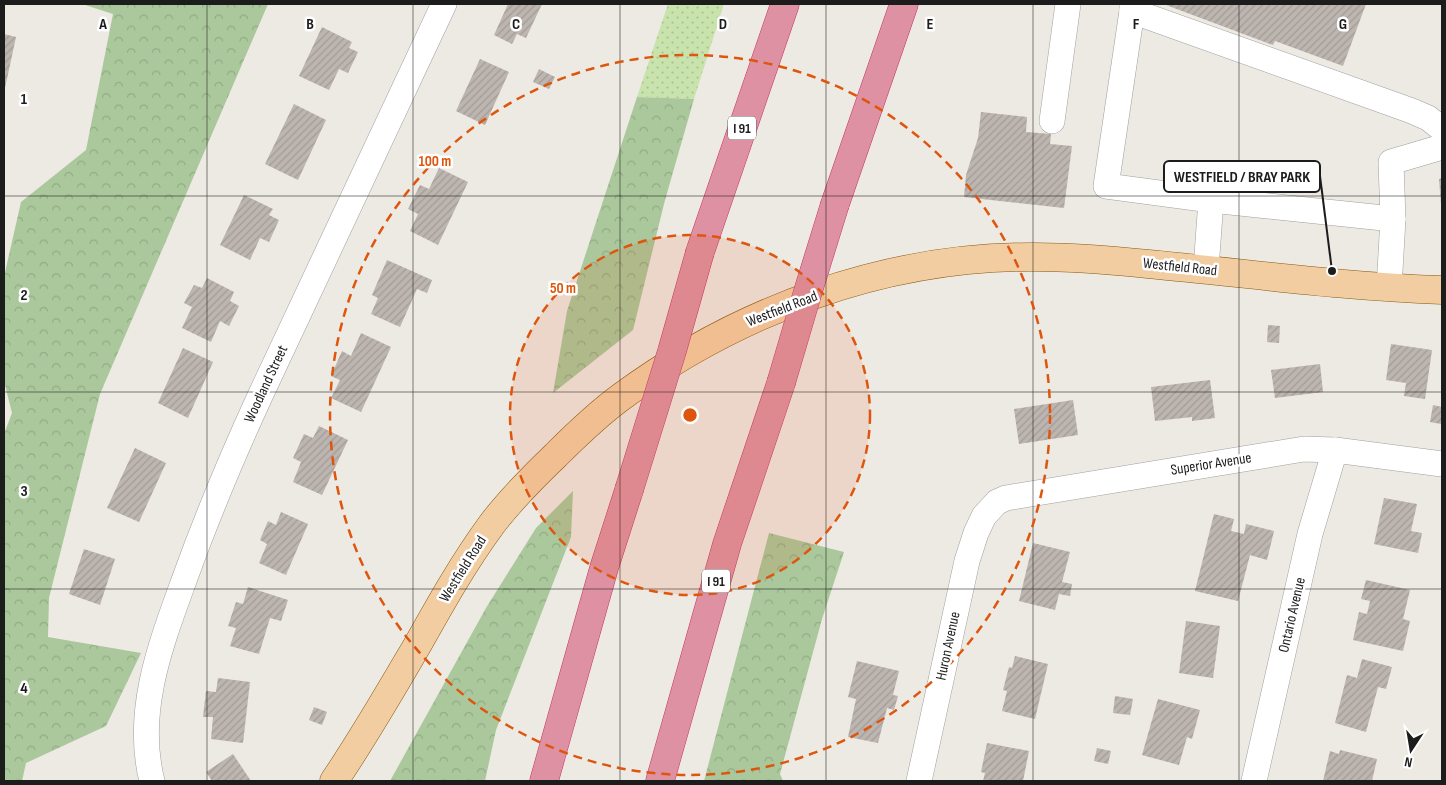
<svg xmlns="http://www.w3.org/2000/svg" width="1446" height="785" viewBox="0 0 1446 785" font-family="'Sofia Sans Condensed',sans-serif">
<style>
.grass{fill:url(#grass-dots)}
.forest{fill:url(#forest-crowns)}
.building{fill:url(#building-hatch)}
.lines{fill:none;stroke-linecap:round;stroke-linejoin:round}
.minor-casing{stroke:#a0a0a0;stroke-width:26}
.major-casing{stroke:#875a0e;stroke-width:29}
.highway-casing{stroke:#c7346c;stroke-width:29}
.minor{stroke:#fff;stroke-width:25}
.major{stroke:#f3cda2;stroke-width:28}
.highway{stroke:#de91a2;stroke-width:28}
.highway-bridge-casing{stroke:#c7346c;stroke-width:29;stroke-linecap:butt}
.highway-bridge{stroke:#de91a2;stroke-width:28}
.grid{fill:none;stroke:#1c1c1c;stroke-width:1;stroke-opacity:0.55}
.ring{fill:none;stroke:#de560d;stroke-width:2.5;stroke-dasharray:9 6}
.labels{text-anchor:middle;dominant-baseline:central;stroke-width:5;stroke-linejoin:round;paint-order:stroke}
.shield{fill:#fff;stroke:#606060;stroke-width:1}
.shield-label{font-size:14px;font-weight:bold;fill:#1c1c1c}
.street-label{font-size:15px;fill:#1c1c1c;stroke:#fff}
.grid-label{font-size:16px;text-anchor:middle;font-weight:bold;fill:#1c1c1c;stroke:#fff;stroke-width:5;stroke-linejoin:round;paint-order:stroke}
.centre{fill:#de560d;stroke:#fff;stroke-width:2.5}
.ring-label{font-size:15px;text-anchor:middle;font-weight:bold;fill:#de560d;stroke:#fff;stroke-width:5;stroke-linejoin:round;paint-order:stroke}
.leader{fill:none;stroke:#1c1c1c;stroke-width:2}
.callout-dot{fill:#1c1c1c;stroke:#fff;stroke-width:2}
.callout{fill:#fff;stroke:#1c1c1c;stroke-width:2}
.callout-label{font-size:16px;text-anchor:middle;font-weight:bold;fill:#1c1c1c}
</style>
<defs>
<pattern id="grass-dots" width="8" height="8" patternUnits="userSpaceOnUse" patternTransform="scale(1.25)"><rect width="8" height="8" fill="#c9e3ad"/><path d="M2 2h.1M6 6h.1" fill="none" stroke="#acc294" stroke-width="1.8" stroke-linecap="round"/></pattern>
<pattern id="forest-crowns" width="20" height="18" patternUnits="userSpaceOnUse" patternTransform="scale(1.25)"><rect width="20" height="18" fill="#aac89b"/><path d="M2 6a3 3 0 1 1 6 0M12 15a3 3 0 1 1 6 0" fill="none" stroke="#92ab85"/></pattern>
<pattern id="building-hatch" width="6" height="6" patternUnits="userSpaceOnUse" patternTransform="scale(1.25)"><rect width="6" height="6" fill="#bdb5b0"/><path d="M-1 1l2-2M0 6l6-6M5 7l2-2" fill="none" stroke="#a29b97"/></pattern>
</defs>
<rect width="100%" height="100%" fill="#ede9e3"/>
<path class="grass" d="M668 4H724L694 99 637 97Z"/>
<g class="forest">
<path d="M82 4H268L100 394 49 598 48 637 141 653 106 726 26 763 22 781H4V434L12 413 4 381V277L21 202 86 150 113 14Z"/>
<path d="M637 97 694 99 665 200 633 330 553 393 567 311Z"/>
<path d="M573 491 571 537 496 730 485 781H390L486 608 536 528Z"/>
<path d="M769 533 844 552 822 619 780 774 783 781H704Z"/>
</g>
<g class="building">
<path d="M508 4H542L526 38 517 34 512 44 494 35Z"/>
<path d="M1166 4H1366L1343 66 1275 41 1273 45 1166 5Z"/>
<path d="M322 27 352 42 349 48 358 52 348 73 339 69 329 90 299 76Z"/>
<path d="M4 34 16 37 5 88H4Z"/>
<path d="M480 59 509 72 485 125 456 111Z"/>
<path d="M539 69 555 77 549 89 533 82Z"/>
<path d="M294 104 326 120 298 180 265 164Z"/>
<path d="M981 112 1027 117 1026 132 1051 134 1050 144 1072 146 1064 208 964 197 966 175 978 138Z"/>
<path d="M439 168 468 182 438 245 410 231 418 214 408 209 420 185 429 189Z"/>
<path d="M1442 178V204H1441L1439 179Z"/>
<path d="M244 195 273 209 269 215 279 220 269 242 260 238 250 260 220 245Z"/>
<path d="M387 260 432 280 427 293 417 289 400 327 371 314 378 298 372 295Z"/>
<path d="M207 278 234 292 230 301 239 306 229 326 220 321 211 342 182 328 192 307 184 303 194 285 202 288Z"/>
<path d="M1268 325 1280 326 1279 343 1267 342Z"/>
<path d="M361 333 391 347 361 412 331 398 340 380 331 376 342 351 351 356Z"/>
<path d="M1391 344 1432 350 1425 399 1404 396 1406 383 1386 380Z"/>
<path d="M183 348 213 362 188 418 158 403Z"/>
<path d="M1320 364 1323 392 1275 398 1271 370Z"/>
<path d="M1210 380 1215 418 1192 421V417L1155 421 1151 387Z"/>
<path d="M1073 400 1078 435 1019 444 1014 409Z"/>
<path d="M1433 405 1442 407 1441 424 1430 422Z"/>
<path d="M319 426 348 440 322 495 293 482 301 462 293 458 304 434 313 438Z"/>
<path d="M135 448 166 463 139 522 107 508Z"/>
<path d="M1384 498 1417 504 1411 531 1422 533 1418 553 1374 544Z"/>
<path d="M281 512 308 524 286 575 259 563 267 544 260 540 268 521 276 525Z"/>
<path d="M1214 514 1234 519 1231 531 1244 534 1246 524 1274 531 1267 560 1250 555 1238 601 1195 591Z"/>
<path d="M1033 543 1070 552 1062 582 1072 584 1070 596 1059 594 1055 610 1019 601Z"/>
<path d="M84 549 115 559 100 605 69 594Z"/>
<path d="M1366 580 1410 590 1403 619 1410 621 1403 651 1353 640 1359 612 1367 614 1370 601 1361 599Z"/>
<path d="M248 587 288 600 281 621 270 618 259 654 230 646 236 628 228 626 236 602 243 604Z"/>
<path d="M1186 621 1220 626 1213 678 1179 673Z"/>
<path d="M1015 656 1048 664 1035 719 1002 711 1007 691 1003 690 1009 667 1012 668Z"/>
<path d="M1362 659 1392 667 1386 689 1378 687 1366 732 1335 723 1347 675 1357 678Z"/>
<path d="M857 661 899 671 893 695 898 696 894 710 887 708 878 743 848 737 856 699 848 697Z"/>
<path d="M218 678 250 682 243 743 211 739 213 717H203L206 691 216 692Z"/>
<path d="M1115 696 1133 699 1130 715 1113 713Z"/>
<path d="M1158 699 1200 710 1192 739 1187 737 1179 765 1142 755Z"/>
<path d="M314 707 327 712 322 725 309 720Z"/>
<path d="M987 743 1029 751 1023 781H983L985 773 981 772Z"/>
<path d="M1097 748 1111 751 1108 764 1094 761Z"/>
<path d="M1340 750 1377 759 1372 781H1323L1330 751 1339 754Z"/>
<path d="M233 754 251 781H212L206 772Z"/>
</g>
<g class="lines">
<defs>
<g id="minor">
<path d="M1132 4V11L1106 186 1211 200 1206 269"/>
<path d="M1132 11 1412 111 1428 118 1442 129"/>
<path d="M1052 121 1068 4"/>
<path d="M1211 200 1393 219"/>
<path d="M1389 288 1393 219 1391 162 1442 147"/>
<path d="M152 781C134 710 162 641 186 575 208 514 233 455 260 396L444 4"/>
<path d="M919 781 967 561 976 533 984 516 997 502 1006 498 1304 449 1335 450 1442 464"/>
<path d="M1254 781 1310 534 1335 450"/>
</g>
<path id="major" d="M334 781C364 737 391 690 418 644 441 603 464 562 492 524 511 499 533 477 556 455 576 435 598 414 621 397 739 310 886 256 1034 257 1072 257 1110 260 1148 264 1246 273 1344 287 1442 290"/>
<g id="highway">
<path d="M835 204 904 4"/>
<path d="M700 252 785 4"/>
<path d="M544 781 604 568 629 490"/>
<path d="M660 781 727 544 781 383"/>
</g>
</defs>
<use href="#minor" class="minor-casing"/>
<use href="#major" class="major-casing"/>
<use href="#highway" class="highway-casing"/>
<use href="#minor" class="minor"/>
<use href="#major" class="major"/>
<use href="#highway" class="highway"/>
<defs>
<g id="highway-bridge">
<path d="M781 383 809 288 835 204"/>
<path d="M629 490 672 351 700 252"/>
</g>
</defs>
<use href="#highway-bridge" class="highway-bridge-casing"/>
<use href="#highway-bridge" class="highway-bridge"/>
</g>
<path class="grid" d="M207 4V781M413 4V781M620 4V781M826 4V781M1033 4V781M1239 4V781M4 196H1442M4 392H1442M4 589H1442"/>
<circle cx="690" cy="415" r="180" fill="#de560d" fill-opacity=".12"/>
<g class="ring">
<circle cx="690" cy="415" r="180"/>
<circle cx="690" cy="415" r="360"/>
</g>
<g class="labels">
<g class="shield">
<rect x="728" y="116.5" width="28" height="23" rx="4"/>
<rect x="702" y="569.5" width="28" height="23" rx="4"/>
</g>
<g class="shield-label">
<text x="742" y="128">I 91</text>
<text x="716" y="581">I 91</text>
</g>
<g class="street-label">
<text transform="translate(1180 267) rotate(6)">Westfield Road</text>
<text transform="translate(782 309) rotate(-21)">Westfield Road</text>
<text transform="translate(266 384) rotate(-65)">Woodland Street</text>
<text transform="translate(1211 464) rotate(-9)">Superior Avenue</text>
<text transform="translate(463 569) rotate(-58)">Westfield Road</text>
<text transform="translate(1292 615) rotate(-77)">Ontario Avenue</text>
<text transform="translate(948 646) rotate(-78)">Huron Avenue</text>
</g>
</g>
<g class="grid-label">
<text x="103" y="29">A</text>
<text x="310" y="29">B</text>
<text x="516" y="29">C</text>
<text x="723" y="29">D</text>
<text x="930" y="29">E</text>
<text x="1136" y="29">F</text>
<text x="1343" y="29">G</text>
<text x="24" y="104">1</text>
<text x="24" y="300">2</text>
<text x="24" y="496">3</text>
<text x="24" y="693">4</text>
</g>
<circle cx="690" cy="415" r="8" class="centre"/>
<g class="ring-label">
<text x="435" y="166">100 m</text>
<text x="563" y="293">50 m</text>
</g>
<path class="leader" d="M1332 271L1320 176"/>
<circle class="callout-dot" cx="1332" cy="271" r="5"/>
<rect class="callout" x="1164" y="161" width="156" height="31" rx="5"/>
<g class="callout-label">
<text x="1242" y="182">WESTFIELD / BRAY PARK</text>
</g>
<rect width="1446" height="785" fill="none" stroke="#1c1c1c" stroke-width="10"/>
<g transform="translate(1411 750) rotate(192)" stroke="#ffffff" stroke-width="4" paint-order="stroke">
<path d="M0-4L9 19L0 12L-9 19Z" fill="#1c1c1c"/>
<text y="-8" font-size="14" font-weight="bold" text-anchor="middle" fill="#1c1c1c">N</text>
</g>
</svg>
